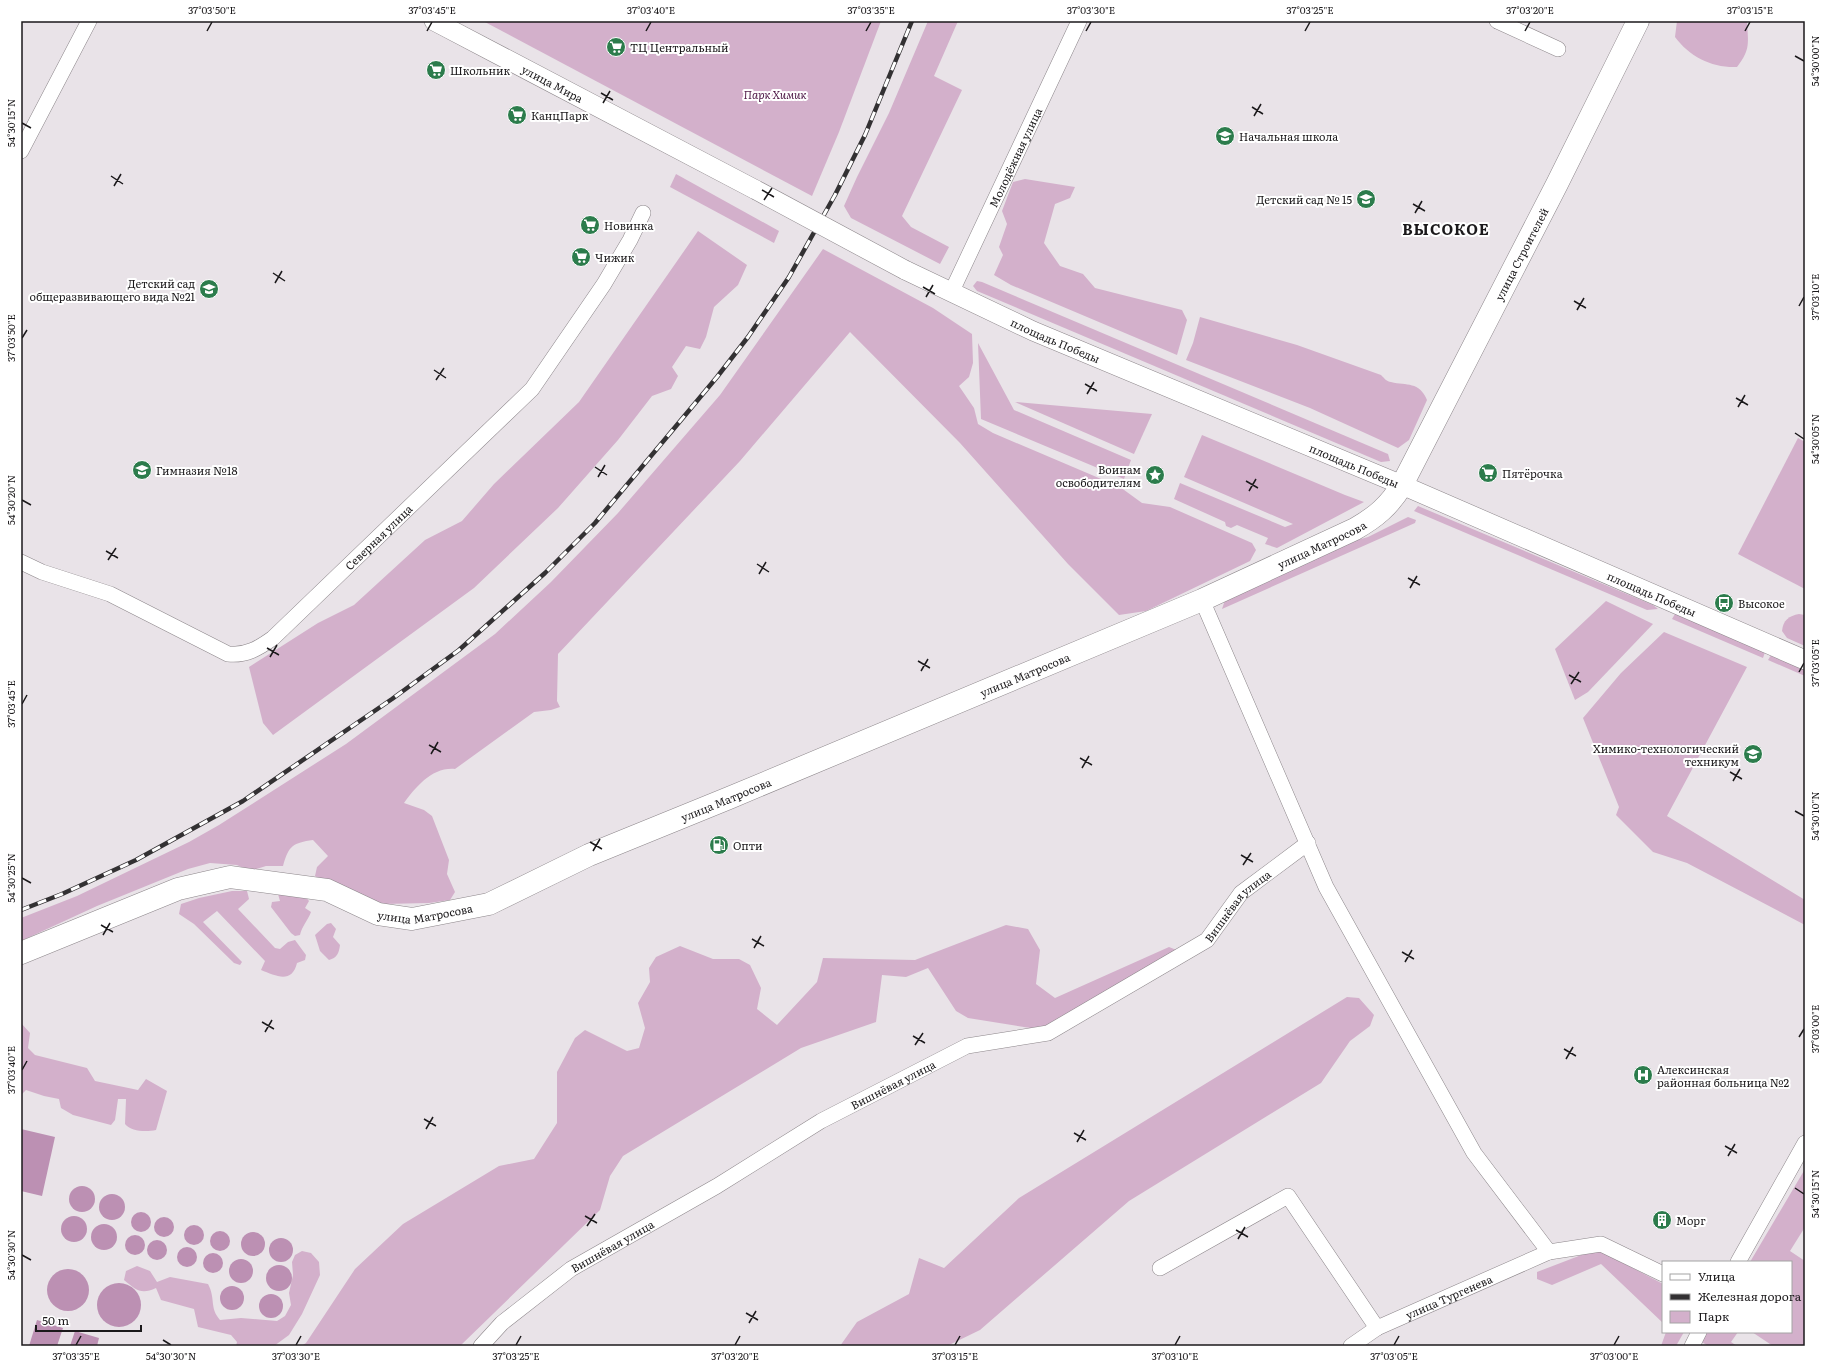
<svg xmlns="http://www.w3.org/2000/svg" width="1826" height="1367" viewBox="0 0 1826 1367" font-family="Literata,serif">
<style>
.green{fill:#d3b0cb}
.water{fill:#bc90b3}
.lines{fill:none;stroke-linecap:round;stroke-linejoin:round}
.minor-casing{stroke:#8c868a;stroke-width:16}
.tertiary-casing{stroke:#8c868a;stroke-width:20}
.secondary-casing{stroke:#8c868a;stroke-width:23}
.minor{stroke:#fff;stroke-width:15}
.tertiary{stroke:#fff;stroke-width:19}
.secondary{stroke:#fff;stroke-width:22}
.rail-casing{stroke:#333133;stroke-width:4.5}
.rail{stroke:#fff;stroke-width:3;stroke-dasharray:9;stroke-linecap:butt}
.tertiary-bridge-casing{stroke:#8c868a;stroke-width:20;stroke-linecap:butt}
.tertiary-bridge{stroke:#fff;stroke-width:19}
.ticks{fill:none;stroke:#1b191b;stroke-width:1.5}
.labels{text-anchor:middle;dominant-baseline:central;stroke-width:4;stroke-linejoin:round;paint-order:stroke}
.poi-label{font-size:11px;fill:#1b191b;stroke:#fff;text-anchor:start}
.street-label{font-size:11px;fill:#1b191b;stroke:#fff}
.park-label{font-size:11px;font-style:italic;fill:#4f1947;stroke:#fff}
.district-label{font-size:15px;font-weight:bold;letter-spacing:1px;fill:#1b191b;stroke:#fff}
.neatline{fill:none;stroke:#1b191b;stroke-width:1.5}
.ticks-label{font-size:10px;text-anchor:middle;fill:#1b191b}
</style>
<rect width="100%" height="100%" fill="#e9e3e8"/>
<g class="green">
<path d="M483 21H881L839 132 812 196Z"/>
<path d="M928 21H958L934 76 962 90 902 216 911 227 949 247 940 264 851 218 844 206 857 177 889 113Z"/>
<path d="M1677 21H1747C1748 43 1751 49 1737 67 1712 68 1690 57 1675 37Z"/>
<path d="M676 174 779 231 774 243 670 187Z"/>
<path d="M1025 179 1075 187 1070 198 1055 204 1044 243 1060 266 1083 274 1095 288 1182 310 1187 320 1177 355 1011 285 994 275 1003 255 999 247 1007 224 1002 211 1013 182Z"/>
<path d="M698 231 747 265 738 285 714 307 706 337 700 349 686 346 672 367 678 376 671 389 652 396 618 440 558 508 474 588 273 735 263 723 249 667 318 623 354 605 425 540 462 521 494 484 579 402Z"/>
<path d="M823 249 933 308 972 334 973 363 969 377 959 386 974 408 978 424 993 433 1120 487 1142 503 1170 507 1252 543 1256 550 1250 561 1146 611 1119 615 1068 564 960 443 850 332 740 461 558 654 557 701 560 707 551 710 534 712 455 769C432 767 416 787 404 803L424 810 432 816 449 860 447 874 455 892 450 900 429 903 383 904 322 880 315 876 317 867 328 856 313 840C293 843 289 845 283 866H266L250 871 237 865 210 863 188 869 97 906 21 941V918L77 896 189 842 219 825 346 744 495 634 551 582 618 513 720 395Z"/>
<path d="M977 281 982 282 1388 454 1390 461 1381 462 977 291 973 286Z"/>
<path d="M1200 317 1297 345 1381 375C1384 378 1387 382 1391 382 1407 386 1419 381 1427 400L1409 440 1398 448 1310 408 1186 360 1193 343Z"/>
<path d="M978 343 1014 410 1131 460 1124 479 981 419Z"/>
<path d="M1015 402 1152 414 1134 454Z"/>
<path d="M1202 435 1345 495 1364 502 1277 548 1265 544 1268 538 1237 525 1231 528 1226 526 1225 522 1174 499 1180 483 1285 527 1293 524 1184 477Z"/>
<path d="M1798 438 1805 442V589L1738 554Z"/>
<path d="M1418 506 1653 605 1658 609 1647 610 1414 511Z"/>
<path d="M1408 517 1416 520 1415 523 1222 609 1225 600 1354 541 1368 537Z"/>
<path d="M1606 601 1653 624 1588 692 1575 700 1555 649Z"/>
<path d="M1675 614 1765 652 1763 658 1672 619Z"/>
<path d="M1799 614 1805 615V646L1787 638 1782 631C1783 620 1789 616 1799 614Z"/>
<path d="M1664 632 1747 667 1667 816 1805 900V925L1687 863 1653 852 1616 815 1619 807 1583 718 1621 673Z"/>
<path d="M1771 655 1805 670V676L1768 660Z"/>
<path d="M232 891H247L249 899 238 909 275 948 280 949 288 942 295 940 306 955 305 960 297 963C292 984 276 976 261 970L265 961 217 911 203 922 242 962 240 965 234 963 194 924 179 914 181 904 199 898Z"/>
<path d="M278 894 304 895 309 901 305 908 311 912C308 920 302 926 300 935L295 936 291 933 271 907 272 902 280 901Z"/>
<path d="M331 923 336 929 333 937 340 945C339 953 337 958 329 960L320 951 315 935 327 924Z"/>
<path d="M1006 925 1028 929 1040 950 1036 984 1055 998 1169 947 1179 951 1043 1030 968 1018 956 1011 928 968 906 977 882 975 876 1022 801 1048 623 1156 610 1176 600 1210 460 1346H301L306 1343 355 1269 403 1224 499 1166 534 1159 557 1123V1072L575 1038 585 1030 627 1051 639 1048 645 1028 638 1003 650 982 649 968 656 957 680 946 713 959H739L750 965 761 988 757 1009 777 1025 817 982 823 958 915 960Z"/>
<path d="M1347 997 1359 998 1374 1015 1370 1026 1350 1041 1321 1083 1129 1201 980 1330 947 1346H840L857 1322 909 1294 919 1258 944 1268 1019 1198Z"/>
<path d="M21 1023 30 1033 28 1048 35 1055 87 1068 95 1081 138 1090 146 1079 167 1091 156 1130C147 1132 131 1132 125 1124L126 1099H118L115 1120 111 1125 73 1115 61 1108 59 1099 44 1096 26 1090 21 1095Z"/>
<path d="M1805 1169V1227L1790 1251 1805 1261V1346H1773L1752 1332H1791V1262H1750Z"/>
<path d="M1597 1249 1663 1284V1323L1601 1264 1552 1285 1537 1279V1272Z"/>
<path d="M302 1251 311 1253 319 1262 320 1275 302 1314 289 1335 274 1346H236L237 1342 231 1335 198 1327 194 1309 161 1300 156 1288C141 1295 136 1290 124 1280L126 1271 137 1266 150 1271 157 1282 170 1277 208 1284C216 1299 209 1307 220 1320L241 1318 277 1321 285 1316 291 1305 289 1293 293 1275 292 1262 295 1255Z"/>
<path d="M1666 1332H1684L1676 1346H1661Z"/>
<path d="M1707 1332H1738L1731 1342 1737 1346H1708L1702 1342Z"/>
</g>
<g class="water">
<path d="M21 1129 55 1137 42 1196 21 1191Z"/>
<circle cx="82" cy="1199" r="13"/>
<circle cx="112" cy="1207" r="13"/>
<circle cx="141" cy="1222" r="10"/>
<circle cx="74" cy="1229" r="13"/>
<circle cx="164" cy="1227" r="10"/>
<circle cx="104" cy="1237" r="13"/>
<circle cx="194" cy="1235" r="10"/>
<circle cx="220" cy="1241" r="10"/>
<circle cx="253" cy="1244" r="12"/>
<circle cx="135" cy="1245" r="10"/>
<circle cx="281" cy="1250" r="12"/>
<circle cx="157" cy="1250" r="10"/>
<circle cx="187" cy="1257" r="10"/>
<circle cx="213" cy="1263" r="10"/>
<circle cx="241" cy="1271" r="12"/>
<circle cx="279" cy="1278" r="13"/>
<circle cx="68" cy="1290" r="21"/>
<circle cx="119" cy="1305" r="22"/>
<circle cx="232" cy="1298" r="12"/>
<circle cx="271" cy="1306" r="12"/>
<path d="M37 1320 63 1328 57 1346H29Z"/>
<path d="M75 1331 99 1338 97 1346H70Z"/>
</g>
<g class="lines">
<defs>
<g id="minor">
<path d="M1497 21 1558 49"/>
<path d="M21 151 89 21"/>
<path id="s1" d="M951 293 1079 21"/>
<path id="s2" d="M21 562 42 572 110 594 228 654C246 656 259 648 273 638L532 389 604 284 630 240 643 213"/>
<path d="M1202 600 1326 887 1474 1153 1549 1252 1601 1244 1663 1274"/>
<path d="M1738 1262 1805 1143"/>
<path d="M1160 1268 1288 1196 1377 1328"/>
<path id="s3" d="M481 1346 502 1323 571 1269 717 1186 821 1121 967 1046 1048 1033 1207 940 1241 893 1308 843"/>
<path id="s4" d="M1351 1346 1377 1328 1549 1252"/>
<path d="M1692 1346 1699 1332"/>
</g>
<g id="tertiary">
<path id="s5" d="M434 21 756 190"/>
<path id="s6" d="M905 270 1033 331 1402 485 1805 660"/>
</g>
<g id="secondary">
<path id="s7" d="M21 953 178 889 230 877 327 890 378 914 412 919 489 904 589 855 729 798 1202 600 1355 529C1376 517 1389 506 1402 485L1557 184 1638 21"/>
</g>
</defs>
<use href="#minor" class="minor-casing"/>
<use href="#tertiary" class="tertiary-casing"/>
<use href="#secondary" class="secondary-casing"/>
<use href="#minor" class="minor"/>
<use href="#tertiary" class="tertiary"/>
<use href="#secondary" class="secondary"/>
<defs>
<path id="rail" d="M21 910 62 894 136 860 243 801 392 699 459 650 545 573 595 523 717 377 748 337 789 277 835 195 865 135 912 21"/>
</defs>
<use href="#rail" class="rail-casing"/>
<use href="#rail" class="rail"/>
<defs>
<path id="tertiary-bridge" d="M756 190 905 270"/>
</defs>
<use href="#tertiary-bridge" class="tertiary-bridge-casing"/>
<use href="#tertiary-bridge" class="tertiary-bridge"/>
</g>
<path class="ticks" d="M207 31 212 22M427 31 432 22M646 31 651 22M866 31 871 22M1086 31 1091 22M1305 31 1310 22M1525 31 1530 22M1745 31 1750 22M1795 56 1804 61M601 93 613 100M603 103 610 91M1252 107 1263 114M1254 116 1261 104M22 123 31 128M111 176 123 184M114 186 121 174M762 190 774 197M764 200 772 188M1413 204 1425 211M1415 213 1422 201M273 273 285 281M275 283 282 271M923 287 935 294M926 297 933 285M1574 301 1586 308M1799 306 1804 297M1577 310 1584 298M22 338 27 330M434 370 446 378M436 380 444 368M1085 384 1097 391M1087 394 1094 382M1736 398 1748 405M1738 407 1745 395M1795 433 1804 439M595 467 607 475M598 477 605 465M1246 481 1258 488M1249 491 1256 479M22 500 31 505M106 551 118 558M108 560 116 548M757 564 769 572M759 574 766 562M1408 578 1420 585M1410 588 1417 576M267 648 279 655M270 657 277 645M918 661 930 668M921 671 928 659M1799 672 1804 663M1569 675 1581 682M1571 684 1579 672M22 704 27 695M429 745 441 752M431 754 438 742M1080 758 1092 765M1082 768 1089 756M1730 772 1742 779M1733 781 1740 769M1795 811 1804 816M590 842 602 849M593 851 600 839M1241 855 1253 862M1243 865 1251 853M22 878 31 883M101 925 113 932M103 935 110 923M752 939 764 946M754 948 761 936M1402 952 1414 959M1405 962 1412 950M262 1022 274 1029M265 1032 272 1020M913 1036 925 1043M1799 1037 1804 1029M915 1045 923 1033M1564 1049 1576 1056M1566 1059 1573 1047M22 1070 27 1061M424 1119 436 1126M426 1129 433 1117M1074 1133 1086 1140M1077 1142 1084 1130M1725 1146 1737 1153M1728 1156 1735 1144M1795 1188 1804 1194M585 1216 597 1223M587 1226 595 1214M1236 1230 1248 1237M1238 1239 1245 1227M22 1255 31 1260M746 1313 758 1320M749 1323 756 1311M163 1340 171 1345M76 1345 81 1336M296 1345 301 1336M516 1345 521 1336M735 1345 740 1336M955 1345 960 1336M1175 1345 1180 1336M1394 1345 1399 1336M1614 1345 1619 1336"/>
<defs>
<symbol id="supermarket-disc" viewBox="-11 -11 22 22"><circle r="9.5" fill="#2c7c4c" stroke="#fff"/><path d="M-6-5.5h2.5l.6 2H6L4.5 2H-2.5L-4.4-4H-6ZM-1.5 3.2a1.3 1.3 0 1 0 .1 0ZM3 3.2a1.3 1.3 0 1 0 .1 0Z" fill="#fff"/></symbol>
<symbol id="school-disc" viewBox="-11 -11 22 22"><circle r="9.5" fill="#2c7c4c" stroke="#fff"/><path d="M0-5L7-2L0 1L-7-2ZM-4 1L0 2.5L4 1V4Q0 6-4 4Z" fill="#fff"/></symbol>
<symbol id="sight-disc" viewBox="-11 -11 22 22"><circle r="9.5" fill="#2c7c4c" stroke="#fff"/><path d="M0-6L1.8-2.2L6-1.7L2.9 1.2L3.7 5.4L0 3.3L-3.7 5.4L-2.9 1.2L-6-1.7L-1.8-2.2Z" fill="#fff"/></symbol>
<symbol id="bus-disc" viewBox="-11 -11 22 22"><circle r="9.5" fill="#2c7c4c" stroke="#fff"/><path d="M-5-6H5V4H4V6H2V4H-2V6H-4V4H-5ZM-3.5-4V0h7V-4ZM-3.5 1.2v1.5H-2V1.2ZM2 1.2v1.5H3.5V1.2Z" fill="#fff"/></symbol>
<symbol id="university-disc" viewBox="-11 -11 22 22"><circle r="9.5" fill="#2c7c4c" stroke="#fff"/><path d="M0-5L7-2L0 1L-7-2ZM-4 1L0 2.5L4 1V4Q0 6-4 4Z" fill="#fff"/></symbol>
<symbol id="fuel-disc" viewBox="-11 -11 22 22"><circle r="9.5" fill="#2c7c4c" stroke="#fff"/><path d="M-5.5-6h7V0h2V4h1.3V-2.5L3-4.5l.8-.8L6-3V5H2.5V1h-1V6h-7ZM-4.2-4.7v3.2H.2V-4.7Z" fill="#fff"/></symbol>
<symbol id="hospital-disc" viewBox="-11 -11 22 22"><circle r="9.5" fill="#2c7c4c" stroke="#fff"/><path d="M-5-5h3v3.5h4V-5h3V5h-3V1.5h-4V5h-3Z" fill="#fff"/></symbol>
<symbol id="building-disc" viewBox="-11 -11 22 22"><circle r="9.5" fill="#2c7c4c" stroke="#fff"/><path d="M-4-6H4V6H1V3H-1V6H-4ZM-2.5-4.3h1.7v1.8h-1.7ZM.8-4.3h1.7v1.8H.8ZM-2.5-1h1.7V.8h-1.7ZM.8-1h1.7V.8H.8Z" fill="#fff"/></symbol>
</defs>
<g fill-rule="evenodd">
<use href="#supermarket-disc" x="605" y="36" width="22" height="22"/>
<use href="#supermarket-disc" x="425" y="59" width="22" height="22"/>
<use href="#supermarket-disc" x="506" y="104" width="22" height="22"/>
<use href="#school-disc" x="1214" y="125" width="22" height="22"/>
<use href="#school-disc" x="1355" y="188" width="22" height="22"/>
<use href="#supermarket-disc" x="579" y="214" width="22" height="22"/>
<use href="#supermarket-disc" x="570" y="246" width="22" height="22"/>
<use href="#school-disc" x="198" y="278" width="22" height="22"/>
<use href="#school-disc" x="131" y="459" width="22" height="22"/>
<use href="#supermarket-disc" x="1477" y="462" width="22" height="22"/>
<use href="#sight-disc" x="1144" y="464" width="22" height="22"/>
<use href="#bus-disc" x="1713" y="592" width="22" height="22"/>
<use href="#university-disc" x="1742" y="743" width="22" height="22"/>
<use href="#fuel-disc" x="708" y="834" width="22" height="22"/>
<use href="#hospital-disc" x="1632" y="1064" width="22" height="22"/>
<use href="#building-disc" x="1651" y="1209" width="22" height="22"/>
</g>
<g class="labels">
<g class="poi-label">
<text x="630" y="47">ТЦ Центральный</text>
<text x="450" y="70">Школьник</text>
<text x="531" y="115">КанцПарк</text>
<text x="1239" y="136">Начальная школа</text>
<text x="1352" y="199" text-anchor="end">Детский сад № 15</text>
<text x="604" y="225">Новинка</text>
<text x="595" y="257">Чижик</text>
<text x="195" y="283" text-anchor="end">Детский сад<tspan x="195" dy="13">общеразвивающего вида №21</tspan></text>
<text x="1141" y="469" text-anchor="end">Воинам<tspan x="1141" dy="13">освободителям</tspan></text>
<text x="156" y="470">Гимназия №18</text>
<text x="1502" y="473">Пятёрочка</text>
<text x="1738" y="603">Высокое</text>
<text x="1739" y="748" text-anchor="end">Химико-технологический<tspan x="1739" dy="13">техникум</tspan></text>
<text x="733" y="845">Опти</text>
<text x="1657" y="1069">Алексинская<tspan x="1657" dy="13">районная больница №2</tspan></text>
<text x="1676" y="1220">Морг</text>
</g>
<g class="street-label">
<text stroke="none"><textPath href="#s5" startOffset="134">улица Мира</textPath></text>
<text stroke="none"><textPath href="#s1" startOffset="150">Молодёжная улица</textPath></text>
<text stroke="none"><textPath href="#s7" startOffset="1759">улица Строителей</textPath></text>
<text stroke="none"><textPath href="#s6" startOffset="166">площадь Победы</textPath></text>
<text stroke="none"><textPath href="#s6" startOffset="490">площадь Победы</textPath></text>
<text stroke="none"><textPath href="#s2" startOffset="422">Северная улица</textPath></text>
<text stroke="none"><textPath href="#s7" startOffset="1397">улица Матросова</textPath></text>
<text stroke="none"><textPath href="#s6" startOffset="814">площадь Победы</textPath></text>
<text stroke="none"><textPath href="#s7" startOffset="1073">улица Матросова</textPath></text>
<text stroke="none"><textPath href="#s7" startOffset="749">улица Матросова</textPath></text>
<text stroke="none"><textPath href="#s3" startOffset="886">Вишнёвая улица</textPath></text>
<text stroke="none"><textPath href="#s7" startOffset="425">улица Матросова</textPath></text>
<text stroke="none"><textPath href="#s3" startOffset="490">Вишнёвая улица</textPath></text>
<text stroke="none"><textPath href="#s3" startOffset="166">Вишнёвая улица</textPath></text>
<text stroke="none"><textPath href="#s4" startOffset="110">улица Тургенева</textPath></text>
</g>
<g class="park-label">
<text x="775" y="94">Парк Химик</text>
</g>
<g class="district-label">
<text x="1446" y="228">ВЫСОКОЕ</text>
</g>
</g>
<rect width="1826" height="1367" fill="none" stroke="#ffffff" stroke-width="44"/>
<rect x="1662" y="1261" width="130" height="72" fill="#ffffff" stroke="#a4a3a4"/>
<rect x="1670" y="1274" width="20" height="6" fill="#ffffff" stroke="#a4a3a4"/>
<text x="1698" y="1281" font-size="12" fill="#1b191b">Улица</text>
<rect x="1670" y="1294" width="20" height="6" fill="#333133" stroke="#a4a3a4"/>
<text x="1698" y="1301" font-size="12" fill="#1b191b">Железная дорога</text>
<rect x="1670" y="1311" width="20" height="12" fill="#d3b0cb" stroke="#a4a3a4"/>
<text x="1698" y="1321" font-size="12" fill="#1b191b">Парк</text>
<path d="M36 1325v6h105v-6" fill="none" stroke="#1b191b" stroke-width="2"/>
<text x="42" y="1325" font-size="12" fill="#1b191b" stroke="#ffffff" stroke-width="3" paint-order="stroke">50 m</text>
<rect x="22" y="22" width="1782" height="1323" class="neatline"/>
<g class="ticks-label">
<text x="212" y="14">37°03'50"E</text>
<text x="432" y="14">37°03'45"E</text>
<text x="651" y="14">37°03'40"E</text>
<text x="871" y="14">37°03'35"E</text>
<text x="1091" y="14">37°03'30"E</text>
<text x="1310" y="14">37°03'25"E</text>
<text x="1530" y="14">37°03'20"E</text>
<text x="1750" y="14">37°03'15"E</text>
<text transform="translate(1815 61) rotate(-90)" y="4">54°30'00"N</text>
<text transform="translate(11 123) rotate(-90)" y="4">54°30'15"N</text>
<text transform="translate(1815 297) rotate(-90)" y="4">37°03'10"E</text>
<text transform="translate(11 338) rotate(-90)" y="4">37°03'50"E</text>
<text transform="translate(1815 439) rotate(-90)" y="4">54°30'05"N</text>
<text transform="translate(11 500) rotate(-90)" y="4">54°30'20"N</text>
<text transform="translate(1815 663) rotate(-90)" y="4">37°03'05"E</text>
<text transform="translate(11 704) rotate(-90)" y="4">37°03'45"E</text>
<text transform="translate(1815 816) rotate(-90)" y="4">54°30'10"N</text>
<text transform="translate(11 878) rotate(-90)" y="4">54°30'25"N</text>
<text transform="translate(1815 1029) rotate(-90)" y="4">37°03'00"E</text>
<text transform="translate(11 1070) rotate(-90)" y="4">37°03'40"E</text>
<text transform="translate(1815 1194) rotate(-90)" y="4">54°30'15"N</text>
<text transform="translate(11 1255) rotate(-90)" y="4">54°30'30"N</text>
<text x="76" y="1360">37°03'35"E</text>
<text x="171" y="1360">54°30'30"N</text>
<text x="296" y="1360">37°03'30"E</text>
<text x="516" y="1360">37°03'25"E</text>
<text x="735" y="1360">37°03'20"E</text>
<text x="955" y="1360">37°03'15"E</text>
<text x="1175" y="1360">37°03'10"E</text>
<text x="1394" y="1360">37°03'05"E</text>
<text x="1614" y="1360">37°03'00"E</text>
</g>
</svg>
